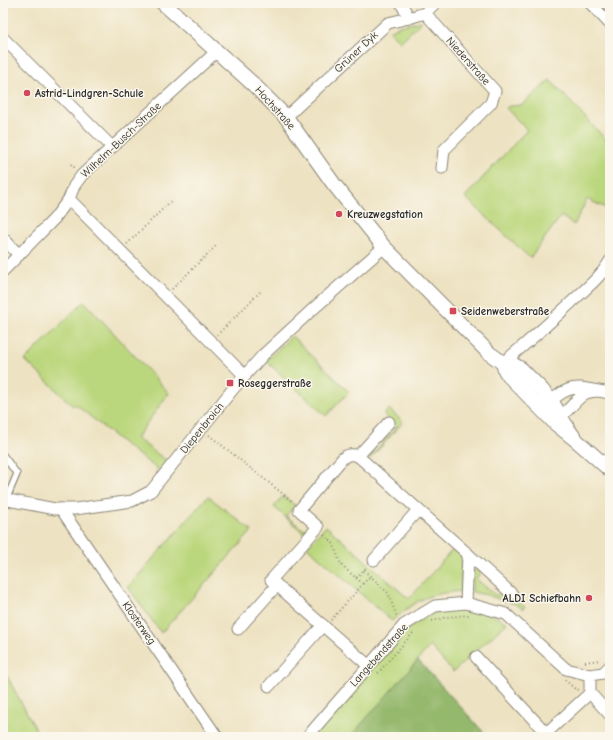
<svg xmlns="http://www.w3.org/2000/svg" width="613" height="740" viewBox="0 0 613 740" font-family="'Comic Neue',sans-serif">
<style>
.green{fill:#bbd77d;stroke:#738154}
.forest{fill:#94b86c;stroke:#60724c}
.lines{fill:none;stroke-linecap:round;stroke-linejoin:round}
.service-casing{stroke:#8c8676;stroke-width:8}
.minor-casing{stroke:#8c8676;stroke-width:13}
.tertiary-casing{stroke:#8c8676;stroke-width:16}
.path{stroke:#8c8676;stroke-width:2;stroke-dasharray:1 3;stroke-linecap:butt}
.service{stroke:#fff;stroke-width:5.5}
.minor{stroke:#fff;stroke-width:11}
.tertiary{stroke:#fff;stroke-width:14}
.poi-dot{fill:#d1495b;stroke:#fbf7ec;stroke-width:1.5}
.labels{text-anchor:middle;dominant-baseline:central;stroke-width:3;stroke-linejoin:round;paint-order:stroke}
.street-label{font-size:11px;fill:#2b2b2b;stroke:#fbf7ec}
.poi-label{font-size:11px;font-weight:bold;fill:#2b2b2b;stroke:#fbf7ec;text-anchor:start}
</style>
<rect width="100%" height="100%" fill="#fbf7ec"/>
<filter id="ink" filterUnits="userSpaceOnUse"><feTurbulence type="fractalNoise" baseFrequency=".025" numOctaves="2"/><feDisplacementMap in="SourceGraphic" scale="8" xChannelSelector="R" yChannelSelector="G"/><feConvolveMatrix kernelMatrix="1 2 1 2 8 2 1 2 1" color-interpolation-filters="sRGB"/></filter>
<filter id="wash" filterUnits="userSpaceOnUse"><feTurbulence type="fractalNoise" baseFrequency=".012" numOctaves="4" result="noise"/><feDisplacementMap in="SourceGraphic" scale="16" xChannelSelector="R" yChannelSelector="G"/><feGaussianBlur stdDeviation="0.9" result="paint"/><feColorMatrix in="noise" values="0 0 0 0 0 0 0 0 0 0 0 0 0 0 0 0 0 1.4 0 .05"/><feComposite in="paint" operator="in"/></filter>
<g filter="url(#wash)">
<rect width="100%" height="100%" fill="#ede2c1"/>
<g class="green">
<path d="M421 21H422L400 42 389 31 400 26Z"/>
<path d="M550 80 610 144V210L587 199 574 225 561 216 530 258 465 197 527 130 506 108 509 106 522 105Z"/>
<path d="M84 301 169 393 136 438 167 461 160 471 124 444 75 404 73 406 25 360Z"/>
<path d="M292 336 349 392 326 416 266 361Z"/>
<path d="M389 409 403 422 370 459C367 457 368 455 369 452L372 455 397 426 384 415Z"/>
<path d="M208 496 252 531 161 633 128 587Z"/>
<path d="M283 496 295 505 286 516 304 530 309 525 310 529 305 534 274 507Z"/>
<path d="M326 526 409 599 454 548 460 553 462 559 461 591C454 592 446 592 439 594 420 597 406 609 392 621L307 547Z"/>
<path d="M476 569 481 572 476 579 497 596 502 590 511 598H516L525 607 523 609 516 604 501 600 487 595 472 592V573Z"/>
<path d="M450 609H472L491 614 507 623 453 672 430 646 350 737H313L402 635 415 623 434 613Z"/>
<path d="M3 669 40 737H3Z"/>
</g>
<path class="forest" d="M418 660 488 737H350Z"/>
</g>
<g filter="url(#ink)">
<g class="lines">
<defs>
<path id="service" d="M3 455 17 474 6 500"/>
<g id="minor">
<path d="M401 3 409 18"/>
<path d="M590 3 610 24"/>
<path d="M425 13 495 91 491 103 444 150 442 168"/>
<path d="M3 38 112 147"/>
<path d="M286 117 388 23 409 18 425 13 435 3"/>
<path d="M69 199 245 376"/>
<path d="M3 238 19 255"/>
<path d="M3 271 54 219 69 199 74 186 82 175 217 51"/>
<path d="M503 363C528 342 553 320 577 297 589 286 602 275 610 261"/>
<path d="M598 391C594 391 589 392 586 393 574 399 563 422 550 418 543 401 565 387 581 388L610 393"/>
<path d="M389 422 358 456 468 554 466 603"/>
<path d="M358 456C352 454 348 454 343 458L299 510 318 527 271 580 369 666"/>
<path d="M3 499 55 509H75L132 501 151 491 233 389 263 355 313 309 384 247"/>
<path d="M61 509 217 737"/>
<path d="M468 554 512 594"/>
<path d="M374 560 418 510"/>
<path d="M238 629 277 585"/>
<path d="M476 657 546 733"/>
<path d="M269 686 323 625"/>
<path d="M590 693 610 715"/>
<path d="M307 737 404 625 435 606 466 603 506 614 566 669 590 675 603 673 610 666"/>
<path d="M542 737 590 693V675"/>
</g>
<g id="tertiary">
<path d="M163 3 253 84 286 117 333 183 384 247 489 353 503 363 514 365 521 369 542 390 552 402 568 429 576 440"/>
<path d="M503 363 505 370 509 376 556 424 576 440 610 470"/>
</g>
</defs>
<use href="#service" class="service-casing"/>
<use href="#minor" class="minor-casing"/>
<use href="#tertiary" class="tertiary-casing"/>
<g class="path">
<path d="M71 164 76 169"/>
<path d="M127 244 172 200"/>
<path d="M172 289 216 246"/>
<path d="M217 335 262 290"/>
<path d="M209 435 293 502"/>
<path d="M324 535 333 543 341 565 356 578 367 567"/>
<path d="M364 570 388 593 397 617"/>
<path d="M356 578 363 584"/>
<path d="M331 620 370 576"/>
<path d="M432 621 447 617 469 615"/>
<path d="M585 662 600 660"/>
<path d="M378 673 413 633"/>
<path d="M565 680 574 688 579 690"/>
</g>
<use href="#service" class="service"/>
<use href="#minor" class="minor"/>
<use href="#tertiary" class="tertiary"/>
</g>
</g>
<g class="poi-dot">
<circle cx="27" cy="93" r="4"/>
<circle cx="339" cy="214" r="4"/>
<rect x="449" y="307" width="8" height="8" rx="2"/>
<rect x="226" y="379" width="8" height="8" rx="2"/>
<circle cx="589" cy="598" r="4"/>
</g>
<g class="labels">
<g class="street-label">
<text transform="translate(356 52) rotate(-43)">Grüner Dyk</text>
<text transform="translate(468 61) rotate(48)">Niederstraße</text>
<text transform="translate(275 108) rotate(48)">Hochstraße</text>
<text transform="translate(121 140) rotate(-43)">Wilhelm-Busch-Straße</text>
<text transform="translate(202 428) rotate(-51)">Diepenbroich</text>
<text transform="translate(139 623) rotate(55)">Klosterweg</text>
<text transform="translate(379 655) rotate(-48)">Langebendstraße</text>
</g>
<g class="poi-label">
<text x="35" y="93">Astrid-Lindgren-Schule</text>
<text x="347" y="214">Kreuzwegstation</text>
<text x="461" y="311">Seidenweberstraße</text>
<text x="238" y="383">Roseggerstraße</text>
<text x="581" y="598" text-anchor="end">ALDI Schiefbahn</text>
</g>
</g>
<rect width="613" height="740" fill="none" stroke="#fbf7ec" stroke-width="16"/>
</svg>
